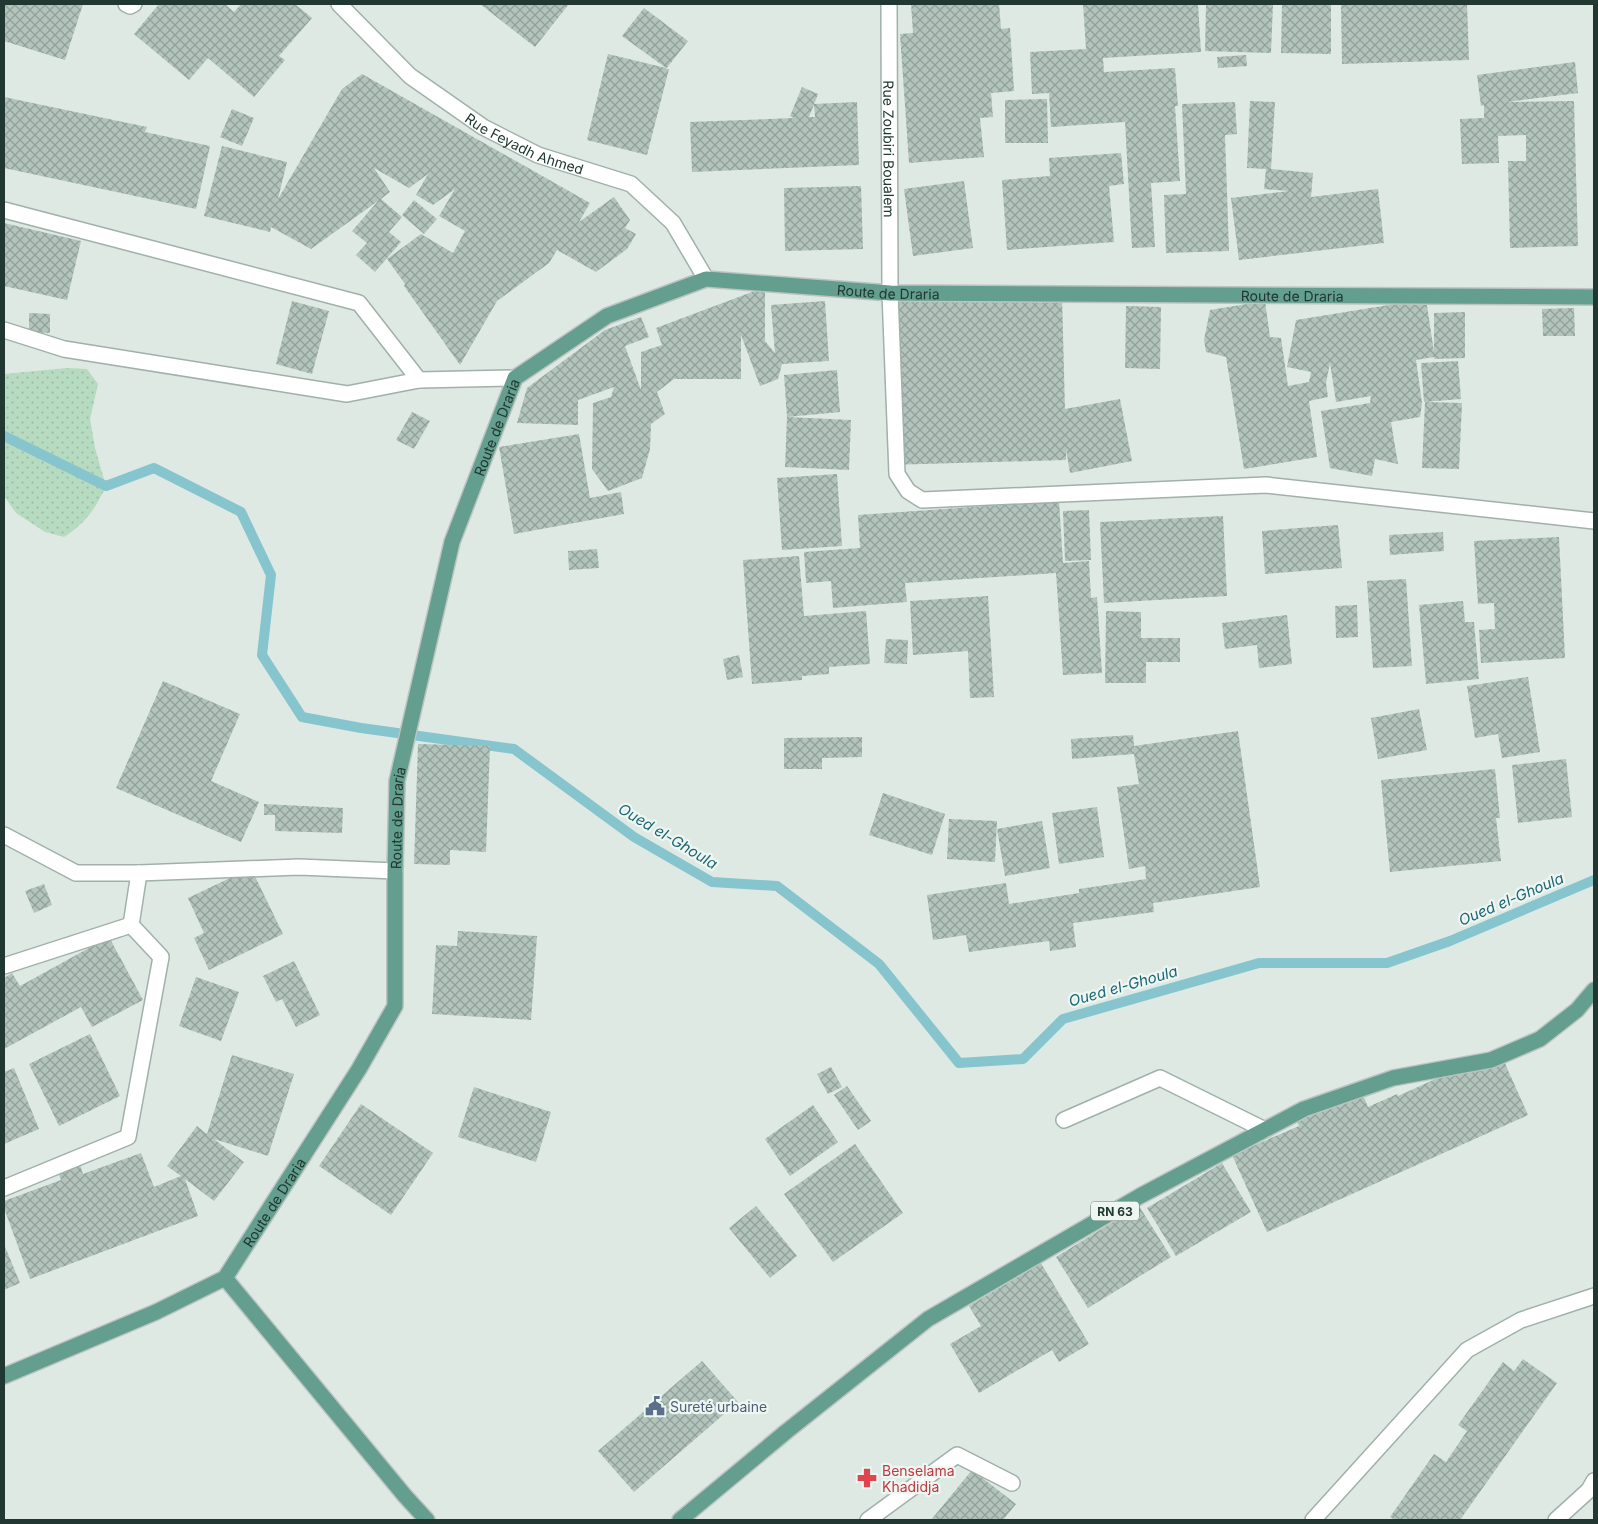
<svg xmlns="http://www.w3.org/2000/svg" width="1598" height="1524" viewBox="0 0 1598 1524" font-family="Inter,sans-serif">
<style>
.grass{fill:url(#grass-dots)}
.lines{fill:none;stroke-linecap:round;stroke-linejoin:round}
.stream{stroke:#86c4ce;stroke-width:10}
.building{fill:url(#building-cross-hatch)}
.minor-casing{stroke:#a1b0ab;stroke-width:18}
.major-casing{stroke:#bcc3c1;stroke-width:18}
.minor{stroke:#fff;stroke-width:15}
.major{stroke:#639e8e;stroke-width:15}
.labels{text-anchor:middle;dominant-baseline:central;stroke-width:4.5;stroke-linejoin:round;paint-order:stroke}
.shield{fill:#eef6f2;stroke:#5e716b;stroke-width:1}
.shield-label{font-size:12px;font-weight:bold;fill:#203831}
.street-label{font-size:14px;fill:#203831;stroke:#eef6f2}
.service-label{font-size:14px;fill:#4e5e75;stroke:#eef6f2;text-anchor:start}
.health-label{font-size:14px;fill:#be3a42;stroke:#eef6f2;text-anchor:start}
.water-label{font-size:15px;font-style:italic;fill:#1c6573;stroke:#eef6f2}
</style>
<defs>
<pattern id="grass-dots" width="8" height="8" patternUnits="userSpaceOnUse" patternTransform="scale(1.25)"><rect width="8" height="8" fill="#b6dbc0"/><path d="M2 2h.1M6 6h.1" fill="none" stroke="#9cbda5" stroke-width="1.8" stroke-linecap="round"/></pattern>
<pattern id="building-cross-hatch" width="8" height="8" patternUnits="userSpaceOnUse" patternTransform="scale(1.25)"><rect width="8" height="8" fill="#b3c4bd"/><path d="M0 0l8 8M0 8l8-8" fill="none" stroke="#91a09a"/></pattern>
</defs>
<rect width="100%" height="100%" fill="#dee9e4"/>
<path class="grass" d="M67 368 87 369 98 384 90 419 95 448 106 486C95 509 86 523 64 537L45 532 16 513 4 496V374Z"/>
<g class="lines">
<path class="stream" d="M4 436 106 486 154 468 241 512 271 575 262 655 302 717 361 728 514 749 634 837 712 882 777 886 879 964 959 1063 1023 1059 1063 1019 1259 963H1387L1450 941 1594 880"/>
</g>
<g class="building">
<path d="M4 4H83L65 60 4 41Z"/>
<path d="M159 4H225L234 12 241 4H295L312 18 279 56 285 60 254 97 208 58 189 80 134 34Z"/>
<path d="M480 4H569L535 47Z"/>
<path d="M911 4H999L1001 29 1010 28 1014 91 991 93 993 117 980 118 984 157 909 163 900 34 913 33Z"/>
<path d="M1083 4H1198L1201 52 1103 58 1104 72 1175 68 1178 106H1175L1180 181 1151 183 1155 247 1132 248 1125 122 1051 127 1049 93 1032 94 1030 52 1086 49Z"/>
<path d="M1206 4H1273L1271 53 1205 51Z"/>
<path d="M1282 4H1331V54L1281 53Z"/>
<path d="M1341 4H1467L1469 60 1342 64Z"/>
<path d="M644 8 688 41 666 69H669L647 155 587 140 608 54 666 68 622 36Z"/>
<path d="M1246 55 1247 66 1218 68 1217 57Z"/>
<path d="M1575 62 1578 93 1507 102 1574 101 1578 246 1510 248 1508 161H1526V135L1498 136 1499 163 1462 164 1460 119 1484 118V105L1481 106 1477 75Z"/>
<path d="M362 74 590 203 579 222 614 197 630 220 625 228 636 234 627 249 596 272 557 250 549 263 497 301 460 365 404 286 405 284 387 259 421 234 453 253 465 231 439 216 455 189 433 205 416 195 428 174 409 188 374 168 390 192 381 199 402 217 389 232 401 242 375 272 356 255 367 243 352 231 378 201 311 249 271 227 270 232 204 216 222 146 287 162 278 199 342 89Z"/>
<path d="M802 87 818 94 809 117H815L814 104 857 102 859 165 692 172 690 122 794 118 790 116Z"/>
<path d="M4 97 147 127 145 132 210 146 196 209 4 168Z"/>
<path d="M1047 99 1048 143H1005V100Z"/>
<path d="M1250 101 1275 102 1271 169 1313 173 1311 197 1378 189 1384 243 1239 260 1231 198 1289 191 1264 189 1266 169 1247 168Z"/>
<path d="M1235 102 1237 134 1225 135 1229 251 1166 253 1164 195 1186 194 1182 104Z"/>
<path d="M232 109 254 118 242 146 220 137Z"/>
<path d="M1121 153 1124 184 1109 186 1114 242 1007 250 1002 180 1050 176 1049 158Z"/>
<path d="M964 181 973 248 913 256 904 189Z"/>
<path d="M861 186 863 249 785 251 784 188Z"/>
<path d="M414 200 437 219 424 234 402 215Z"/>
<path d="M4 223 81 241 67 300 4 286Z"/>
<path d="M765 287V341L775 353 771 305 825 301 829 361 782 364 778 379 760 386 741 335V379H674L657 392 665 414 651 424 650 449 642 478 608 491 592 469 593 403 611 397 614 387 578 400V425L517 423 527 388 605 330 641 317 649 337 625 346 641 390V352L662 345 656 328Z"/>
<path d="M1062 296 1065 409 1120 399 1132 461 1070 473 1066 449V460L889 465 885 301Z"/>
<path d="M1426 299 1434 352V313L1465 312V358L1434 359V357L1416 360 1422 403 1420 417 1391 422 1398 464 1375 459 1372 476 1330 468 1321 411 1370 403 1371 396 1336 402 1330 363 1326 383 1328 397 1309 401 1317 457 1244 469 1226 357 1206 352 1204 340 1210 310 1265 301 1270 337 1281 338 1288 386 1309 382 1311 372 1287 367 1296 320Z"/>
<path d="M292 301 329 311 312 374 276 364Z"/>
<path d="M1126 306 1161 307 1160 369 1125 368Z"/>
<path d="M1574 308 1575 336H1543L1542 309Z"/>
<path d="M29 313 50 314V333L29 332Z"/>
<path d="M1458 361 1461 399 1424 402 1421 363Z"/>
<path d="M837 370 840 412 787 417 784 375Z"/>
<path d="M1425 402 1462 403 1459 469 1422 468Z"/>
<path d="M412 412 430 421 414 449 396 440Z"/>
<path d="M787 417 851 420 849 470 785 467Z"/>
<path d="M579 434 590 498 621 492 624 514 514 534 499 447Z"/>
<path d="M837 474 842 546 782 550 777 478Z"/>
<path d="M1059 501 1063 563 1089 561 1091 598 1097 597 1102 673 1063 675 1056 573 905 583 907 602 833 608 831 581 806 583 804 552 860 548 858 515Z"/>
<path d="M1089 510 1091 560 1065 561 1063 511Z"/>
<path d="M1223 516 1227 596 1104 603 1100 522Z"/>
<path d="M1338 525 1342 568 1265 574 1262 531Z"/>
<path d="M1443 532 1444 551 1390 555 1389 535Z"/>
<path d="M1559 537 1565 658 1481 663 1479 630 1495 629 1494 603 1478 604 1474 541Z"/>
<path d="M597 549 599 568 569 570 568 551Z"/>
<path d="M799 556 804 616 866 611 870 664 829 667V674L802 676V680L752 684 743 560Z"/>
<path d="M1406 579 1412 666 1373 668 1367 581Z"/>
<path d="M988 596 994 697 970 698 968 651 913 655 910 601Z"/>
<path d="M1463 601 1465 622H1474L1479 679 1426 684 1419 605Z"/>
<path d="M1357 605 1358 637 1336 638 1335 606Z"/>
<path d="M1106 611 1141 612V638H1180V662H1146V683H1105Z"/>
<path d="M1287 615 1292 664 1259 668 1257 645 1225 649 1222 623Z"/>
<path d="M886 639 908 640 907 664 884 663Z"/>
<path d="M739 655 743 677 727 680 723 659Z"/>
<path d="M1528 677 1540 752 1502 758 1498 734 1475 738 1467 686Z"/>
<path d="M163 681 240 714 211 781 259 802 241 842 116 788Z"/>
<path d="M1419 709 1427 750 1378 759 1371 718Z"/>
<path d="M1238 731 1260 887 1153 903 1154 912 1073 923 1076 947 1050 951 1049 941 969 952 966 935 933 940 927 895 1006 883 1009 904 1079 893V889L1146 879 1145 866 1129 869 1117 787 1139 784 1134 754 1072 759 1071 739 1133 735 1134 746Z"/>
<path d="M862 737V757L822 758V769H784V738Z"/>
<path d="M418 744 490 746 486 852 450 850V865L414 864Z"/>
<path d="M1566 759 1572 817 1518 823 1512 765Z"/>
<path d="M1495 769 1500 818H1496L1501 861 1390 872 1381 780Z"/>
<path d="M883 793 945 814 932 855 869 835Z"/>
<path d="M264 804 343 808 342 833 275 831V815H264Z"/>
<path d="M1097 807 1104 857 1059 864 1052 813Z"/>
<path d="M949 819 997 821 995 862 947 859Z"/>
<path d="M1042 821 1050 868 1005 876 997 829Z"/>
<path d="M251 868 283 934 209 970 194 938 204 933 188 898Z"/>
<path d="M44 884 52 905 34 913 25 891Z"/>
<path d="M458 931 537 936 531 1020 432 1014 436 945 457 946Z"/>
<path d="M109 937 143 1000 92 1027 81 1007 4 1049V978L12 973 20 986Z"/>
<path d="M294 961 320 1015 296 1027 282 999 276 1002 263 976Z"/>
<path d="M196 977 239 992 221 1041 179 1026Z"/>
<path d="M90 1034 120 1096 59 1126 29 1064Z"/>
<path d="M1499 1050 1528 1115 1267 1232 1232 1155 1299 1126 1296 1119 1361 1090 1368 1107 1397 1094 1398 1096Z"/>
<path d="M232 1055 294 1074 268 1156 214 1139 244 1162 214 1201 185 1179 198 1216 30 1279 4 1208V1201L61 1180 56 1167 78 1159 83 1174 141 1153 154 1187 181 1176 167 1166 197 1126 207 1134Z"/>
<path d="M831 1067 842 1087 828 1094 817 1074Z"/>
<path d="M14 1068 39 1129 4 1144V1072Z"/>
<path d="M847 1086 871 1121 858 1130 834 1095Z"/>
<path d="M474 1087 551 1112 536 1162 458 1137Z"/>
<path d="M361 1104 433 1153 391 1215 319 1166Z"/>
<path d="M813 1105 838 1142 790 1176 765 1139Z"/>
<path d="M855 1144 903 1213 833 1262 784 1194Z"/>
<path d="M1222 1163 1251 1212 1176 1256 1147 1208Z"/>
<path d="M756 1206 797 1256 770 1278 729 1228Z"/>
<path d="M1139 1206 1171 1257 1088 1308 1056 1257Z"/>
<path d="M4 1244 20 1283 4 1290Z"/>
<path d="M1041 1263 1089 1344 1059 1362 1052 1350 979 1393 950 1344 981 1326 969 1306Z"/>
<path d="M1523 1359 1557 1383 1460 1520H1395L1390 1517 1434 1454 1446 1462 1467 1431 1458 1425 1503 1362 1514 1371Z"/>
<path d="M702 1361 738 1402 634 1492 598 1451Z"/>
<path d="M972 1470 1016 1504 1003 1520H931Z"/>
</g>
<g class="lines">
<defs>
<g id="minor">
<path d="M126 4 130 6 134 4"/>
<path id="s1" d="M339 4 410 76 483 127 538 155 631 184 673 223 706 279"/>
<path id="s2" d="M889 4 890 293 897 474 908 491 922 500 1266 485 1594 521"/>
<path d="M4 210 359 303 419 380"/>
<path d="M4 330 64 349 347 394 419 380 515 378"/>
<path d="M4 835 76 873H139L299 867 395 871"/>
<path d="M131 925 139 873"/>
<path d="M4 966 131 925 161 957 128 1137 4 1188"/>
<path d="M1064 1120 1160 1078 1265 1130"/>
<path d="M868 1520 957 1455 1012 1483"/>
<path d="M1313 1520 1467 1350 1521 1320 1594 1296"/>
<path d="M1556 1520 1589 1490 1594 1481"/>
</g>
<g id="major">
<path d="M225 1278 405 1496 427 1520"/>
<path id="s3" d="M4 1376 156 1312 225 1278 359 1069 395 1006V871L397 781 452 542 515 378 607 316 706 279 890 293 1594 297"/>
<path d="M680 1520 787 1431 928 1319 1140 1196 1304 1109 1393 1078 1491 1060 1540 1039 1577 1010 1594 990"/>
</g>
</defs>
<use href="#minor" class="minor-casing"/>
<use href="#major" class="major-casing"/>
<use href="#minor" class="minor"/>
<use href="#major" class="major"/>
</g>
<defs>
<symbol id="civic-bare" viewBox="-9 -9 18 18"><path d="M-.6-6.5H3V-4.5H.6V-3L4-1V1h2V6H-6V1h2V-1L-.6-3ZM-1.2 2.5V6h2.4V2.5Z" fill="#5c6f8a" stroke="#eef6f2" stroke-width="2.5" paint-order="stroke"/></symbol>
<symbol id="pharmacy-bare" viewBox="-9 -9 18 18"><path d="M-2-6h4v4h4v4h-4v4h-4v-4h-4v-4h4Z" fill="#e0444e" stroke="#eef6f2" stroke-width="2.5" paint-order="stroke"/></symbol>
</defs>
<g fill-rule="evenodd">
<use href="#civic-bare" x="641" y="1392" width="28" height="28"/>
<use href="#pharmacy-bare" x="853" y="1464" width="28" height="28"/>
</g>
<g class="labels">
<rect class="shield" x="1091" y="1201.5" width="48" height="19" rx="4"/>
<g class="shield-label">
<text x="1115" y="1211">RN 63</text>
</g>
<g class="street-label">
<text stroke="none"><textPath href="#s1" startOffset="235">Rue Feyadh Ahmed</textPath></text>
<text stroke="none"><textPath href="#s2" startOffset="145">Rue Zoubiri Boualem</textPath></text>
<text stroke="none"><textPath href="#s3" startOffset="1608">Route de Draria</textPath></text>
<text stroke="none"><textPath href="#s3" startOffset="2012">Route de Draria</textPath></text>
<text stroke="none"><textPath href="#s3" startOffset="1156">Route de Draria</textPath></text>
<text stroke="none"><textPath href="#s3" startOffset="751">Route de Draria</textPath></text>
<text stroke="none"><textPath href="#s3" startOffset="332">Route de Draria</textPath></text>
</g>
<g class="service-label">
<text x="670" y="1406">Sureté urbaine</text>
</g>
<g class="health-label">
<text x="882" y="1470">Benselama<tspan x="882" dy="16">Khadidja</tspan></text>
</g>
<g class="water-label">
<text transform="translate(668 836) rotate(31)">Oued el-Ghoula</text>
<text transform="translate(1511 899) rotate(-23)">Oued el-Ghoula</text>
<text transform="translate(1123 986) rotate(-16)">Oued el-Ghoula</text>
</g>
</g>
<rect width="1598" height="1524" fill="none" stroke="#203831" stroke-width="10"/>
</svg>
